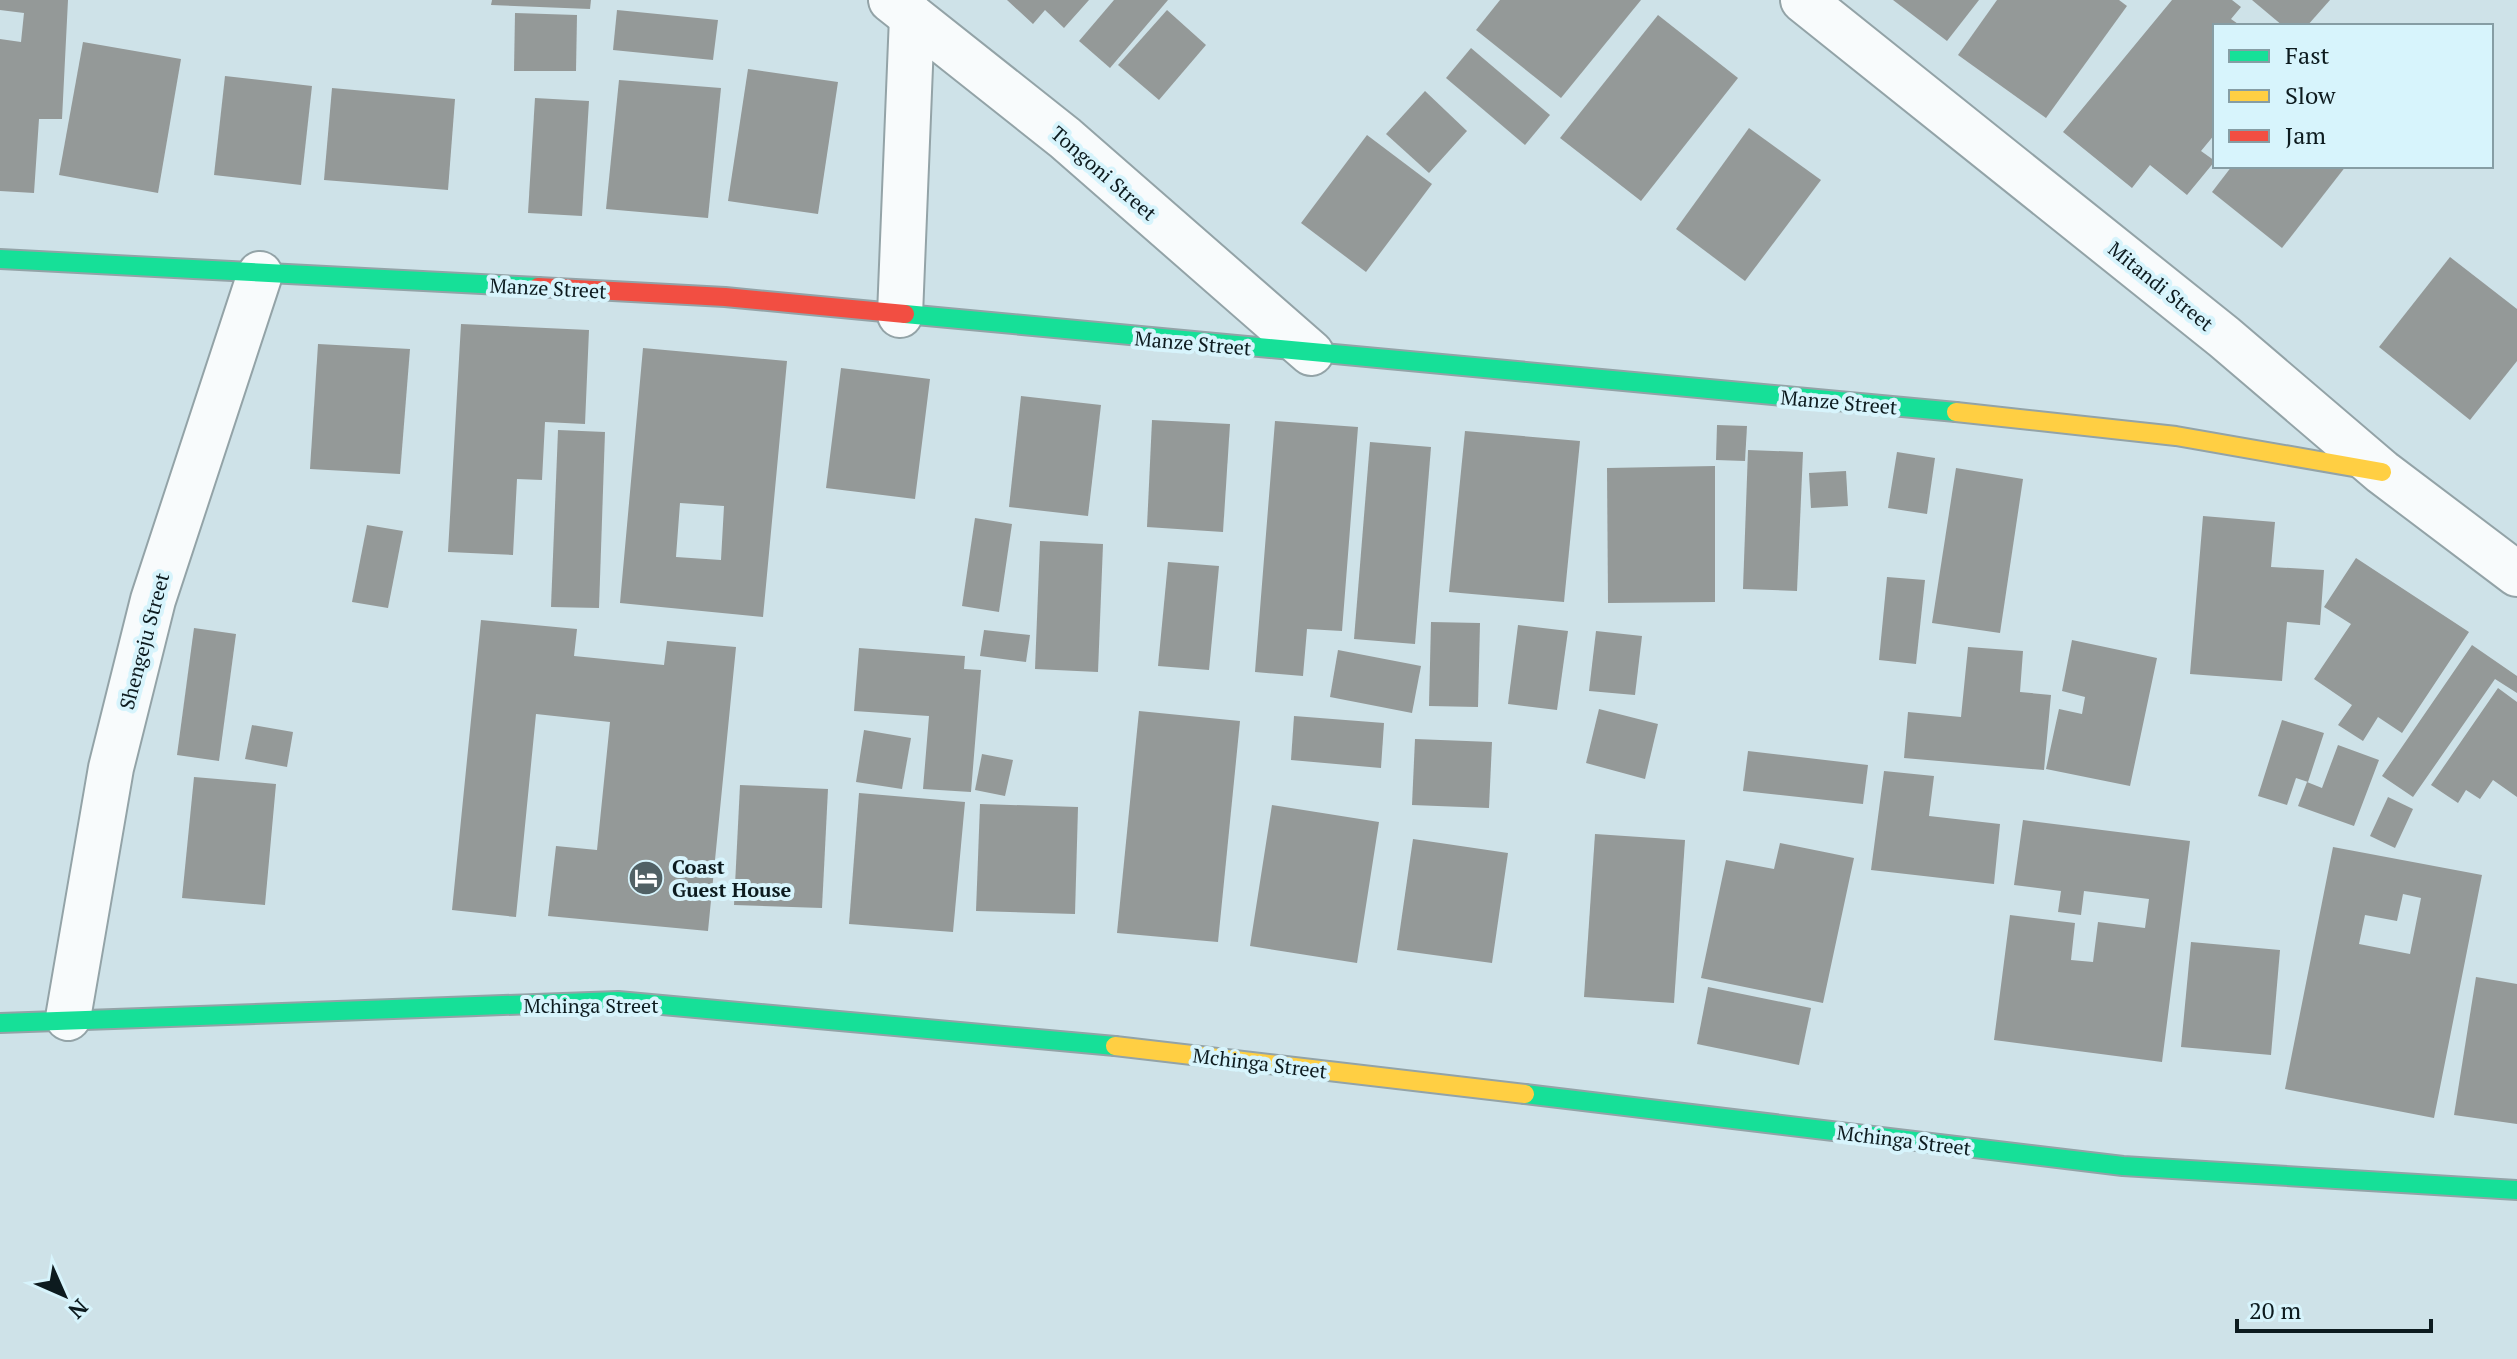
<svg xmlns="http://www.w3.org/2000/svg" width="2517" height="1359" viewBox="0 0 2517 1359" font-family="'PT Serif',serif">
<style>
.building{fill:#949998;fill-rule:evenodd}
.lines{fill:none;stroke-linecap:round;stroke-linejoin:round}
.street-casing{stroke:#93a3a7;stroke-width:48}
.fast-casing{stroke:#93a3a7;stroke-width:22}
.slow-casing{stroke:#93a3a7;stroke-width:22}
.jam-casing{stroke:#93a3a7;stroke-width:22}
.street{stroke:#f8fbfc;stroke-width:44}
.fast{stroke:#16e098;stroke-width:18}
.slow{stroke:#ffcf43;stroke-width:18}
.jam{stroke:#f24e42;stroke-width:18}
.labels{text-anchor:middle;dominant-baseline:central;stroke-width:8;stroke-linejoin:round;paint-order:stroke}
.street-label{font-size:20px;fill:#0d1b1f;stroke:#d7f4fc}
.poi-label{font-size:20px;font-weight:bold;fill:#0d1b1f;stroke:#d7f4fc;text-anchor:start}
</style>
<rect width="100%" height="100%" fill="#cee2e8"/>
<g class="building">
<path d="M0 0H68L62 119H39L34 193 0 191V39L21 42 24 13 0 10Z"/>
<path d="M492 0H591L590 9 491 5Z"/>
<path d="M1007 0H1089L1064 28 1045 10 1033 24Z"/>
<path d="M1114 0H1168L1110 68 1079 41Z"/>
<path d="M1500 0H1641L1561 98 1476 30Z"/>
<path d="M1893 0H1979L1947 41Z"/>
<path d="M1997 0H2119L2127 6 2046 118 1958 55Z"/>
<path d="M2172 0H2232L2241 7 2231 19 2241 26H2215V134L2201 151 2215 161 2187 195 2150 165 2132 188 2063 132Z"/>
<path d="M2252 0H2330L2307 26H2283Z"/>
<path d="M617 10 718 20 713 60 613 50Z"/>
<path d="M1167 10 1206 45 1159 100 1118 65Z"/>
<path d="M515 13 577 15 576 71H514Z"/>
<path d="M1658 15 1738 78 1641 201 1560 138Z"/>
<path d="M83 42 181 59 158 193 59 175Z"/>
<path d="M1471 48 1550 115 1525 145 1446 78Z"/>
<path d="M748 69 838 82 818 214 728 201Z"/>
<path d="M225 76 312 86 301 185 214 175Z"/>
<path d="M619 80 721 88 708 218 606 209Z"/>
<path d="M332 88 455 99 448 190 324 180Z"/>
<path d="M1425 91 1467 131 1429 173 1386 134Z"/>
<path d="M535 98 589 101 582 216 528 213Z"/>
<path d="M1749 128 1821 180 1745 281 1676 229Z"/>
<path d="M1367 135 1432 184 1366 272 1301 223Z"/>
<path d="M2232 166H2346L2282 248 2212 192Z"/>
<path d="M2450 257 2517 309V361L2470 420 2379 347Z"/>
<path d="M461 324 589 330 585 424 545 422 542 480 517 479 513 555 448 552Z"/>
<path d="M318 344 410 349 400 474 310 469Z"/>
<path d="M643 348 787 361 763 617 620 603ZM680 503 724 506 721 560 676 557Z"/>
<path d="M841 368 930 379 915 499 826 488Z"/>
<path d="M1021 396 1101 405 1088 516 1009 507Z"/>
<path d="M1152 420 1230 424 1223 532 1147 527Z"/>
<path d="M1275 421 1358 427 1342 631 1307 629 1303 676 1255 672Z"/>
<path d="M1717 425 1747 426 1745 461 1716 460Z"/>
<path d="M558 430 605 432 599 608 551 607Z"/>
<path d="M1465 431 1580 441 1564 602 1449 592Z"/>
<path d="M1370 442 1431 447 1415 644 1354 639Z"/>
<path d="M1748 450 1803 452 1797 591 1743 589Z"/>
<path d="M1897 452 1935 458 1927 514 1888 508Z"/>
<path d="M1715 466V602L1608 603 1607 468Z"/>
<path d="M1956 468 2023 479 2000 633 1932 623Z"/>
<path d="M1846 471 1848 506 1811 508 1809 473Z"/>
<path d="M2203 516 2275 522 2271 567 2324 570 2320 625 2287 622 2282 681 2190 674Z"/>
<path d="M975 518 1012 524 999 612 962 606Z"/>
<path d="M367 525 403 531 388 608 352 602Z"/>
<path d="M1040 541 1103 544 1098 672 1035 669Z"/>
<path d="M2356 558 2469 632 2402 733 2378 717 2363 741 2338 725 2352 705 2314 679 2351 624 2324 607Z"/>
<path d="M1168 562 1219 566 1209 670 1158 666Z"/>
<path d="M1887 577 1925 580 1916 664 1879 660Z"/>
<path d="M481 620 577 629 574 656 664 665 667 641 736 647 708 931 548 916 556 846 597 850 610 722 536 714 516 917 452 910Z"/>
<path d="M1431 622 1480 623 1478 707 1429 706Z"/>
<path d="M1518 625 1568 631 1557 710 1508 704Z"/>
<path d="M194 628 236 634 219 761 177 755Z"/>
<path d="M984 630 1030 635 1026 662 980 656Z"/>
<path d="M1596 631 1642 636 1635 695 1589 691Z"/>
<path d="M2072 640 2157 658 2130 786 2046 769 2059 709 2082 714 2085 697 2062 691Z"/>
<path d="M2472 645 2517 676V693L2495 679 2413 797 2382 776Z"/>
<path d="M1968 647 2023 651 2020 692 2051 695 2044 770 1904 758 1908 712 1961 717Z"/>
<path d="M859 648 965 656 964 669 981 670 971 792 923 789 929 716 854 711Z"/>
<path d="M1338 650 1421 666 1412 713 1330 697Z"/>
<path d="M2498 688 2517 702V797L2493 780 2480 799 2466 790 2458 803 2431 785Z"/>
<path d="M1599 709 1658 724 1645 779 1586 763Z"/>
<path d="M1139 711 1240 721 1218 942 1117 933Z"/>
<path d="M1294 716 1384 723 1381 768 1291 760Z"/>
<path d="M2282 720 2324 733 2308 782 2296 778 2287 805 2258 796Z"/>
<path d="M252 725 293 732 287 767 245 759Z"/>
<path d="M864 730 911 738 902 789 856 782Z"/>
<path d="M1415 739 1492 742 1489 808 1412 805Z"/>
<path d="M2338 745 2379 760 2354 826 2298 806 2307 782 2322 788Z"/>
<path d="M1748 751 1868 765 1863 804 1743 791Z"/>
<path d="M982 754 1013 760 1005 796 975 790Z"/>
<path d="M1884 771 1934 776 1929 816 2000 824 1994 884 1871 870Z"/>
<path d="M194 777 276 784 265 905 182 898Z"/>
<path d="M740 785 828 789 822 908 734 905Z"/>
<path d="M859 793 965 802 953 932 849 924Z"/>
<path d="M2388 797 2413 809 2395 848 2370 836Z"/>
<path d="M980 804 1078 807 1075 914 976 911Z"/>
<path d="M1272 805 1379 822 1357 963 1250 946Z"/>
<path d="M2023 820 2190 841 2162 1062 1994 1040 2010 915 2075 923 2071 960 2093 962 2098 922 2145 928 2149 899 2084 891 2081 915 2058 912 2061 891 2014 885Z"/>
<path d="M1595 834 1685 840 1674 1003 1584 997Z"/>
<path d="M1413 839 1508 853 1492 963 1397 950Z"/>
<path d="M1780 843 1854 858 1823 1003 1701 978 1726 860 1774 869Z"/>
<path d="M2333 847 2482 875 2434 1118 2285 1089ZM2403 894 2421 898 2410 954 2359 944 2365 915 2397 921Z"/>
<path d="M2191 942 2280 950 2271 1055 2181 1047Z"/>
<path d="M2476 977 2517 984V1124L2454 1115Z"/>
<path d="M1708 987 1811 1008 1799 1065 1697 1044Z"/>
</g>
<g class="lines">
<defs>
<g id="street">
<path d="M891 0 1065 138 1311 353"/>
<path d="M1803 0 2224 337 2382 472 2517 574"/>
<path d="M900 315 912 17"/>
<path d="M68 1018 111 768 153 600 260 274"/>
</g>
<g id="fast">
<path d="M0 259 538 287"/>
<path d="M905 314 1956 412"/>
<path d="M0 1023 618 1001 1115 1046"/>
<path d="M1525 1094 2123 1166 2517 1190"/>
</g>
<g id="slow">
<path d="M1956 412 2176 436 2382 472"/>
<path d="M1115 1046 1525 1094"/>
</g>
<path id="jam" d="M538 287 725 297 905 314"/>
</defs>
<use href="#street" class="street-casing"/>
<use href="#fast" class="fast-casing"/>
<use href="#slow" class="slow-casing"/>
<use href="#jam" class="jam-casing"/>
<use href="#street" class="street"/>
<use href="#fast" class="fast"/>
<use href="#slow" class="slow"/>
<use href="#jam" class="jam"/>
</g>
<defs>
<symbol id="hotel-disc" viewBox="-11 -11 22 22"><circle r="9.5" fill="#516165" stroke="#d7f4fc"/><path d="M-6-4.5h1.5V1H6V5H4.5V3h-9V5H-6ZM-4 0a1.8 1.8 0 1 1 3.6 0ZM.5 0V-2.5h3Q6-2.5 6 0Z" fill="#fff"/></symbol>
</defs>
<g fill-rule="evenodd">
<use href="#hotel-disc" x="626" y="858" width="40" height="40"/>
</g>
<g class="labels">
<g class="street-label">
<text transform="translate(1104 173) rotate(41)">Tongoni Street</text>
<text transform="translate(2161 286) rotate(39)">Mitandi Street</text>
<text transform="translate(548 288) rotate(3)">Manze Street</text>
<text transform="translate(1193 343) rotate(5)">Manze Street</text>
<text transform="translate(1839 402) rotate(5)">Manze Street</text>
<text transform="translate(144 641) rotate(-75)">Shengeju Street</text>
<text x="591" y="1005">Mchinga Street</text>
<text transform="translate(1260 1063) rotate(7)">Mchinga Street</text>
<text transform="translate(1904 1140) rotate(7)">Mchinga Street</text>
</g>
<g class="poi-label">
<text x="672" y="866">Coast<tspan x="672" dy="23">Guest House</tspan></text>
</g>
</g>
<rect x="2213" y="24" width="280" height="144" fill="#d7f4fc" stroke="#869da4" stroke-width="2"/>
<rect x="2229" y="50" width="40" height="12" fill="#16e098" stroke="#869da4" stroke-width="2"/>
<text x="2285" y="64" font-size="24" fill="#0d1b1f">Fast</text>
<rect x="2229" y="90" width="40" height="12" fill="#ffcf43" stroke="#869da4" stroke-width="2"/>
<text x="2285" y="104" font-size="24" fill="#0d1b1f">Slow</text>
<rect x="2229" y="130" width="40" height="12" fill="#f24e42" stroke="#869da4" stroke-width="2"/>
<text x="2285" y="144" font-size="24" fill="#0d1b1f">Jam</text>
<g transform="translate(64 1295) rotate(135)" stroke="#d7f4fc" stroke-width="6" paint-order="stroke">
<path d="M0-6L14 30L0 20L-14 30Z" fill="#0d1b1f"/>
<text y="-12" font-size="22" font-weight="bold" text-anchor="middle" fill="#0d1b1f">N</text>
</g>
<path d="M2237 1319v12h194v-12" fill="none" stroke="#0d1b1f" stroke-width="4"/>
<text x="2249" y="1319" font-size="24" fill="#0d1b1f" stroke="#d7f4fc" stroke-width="6" paint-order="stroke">20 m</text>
</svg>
